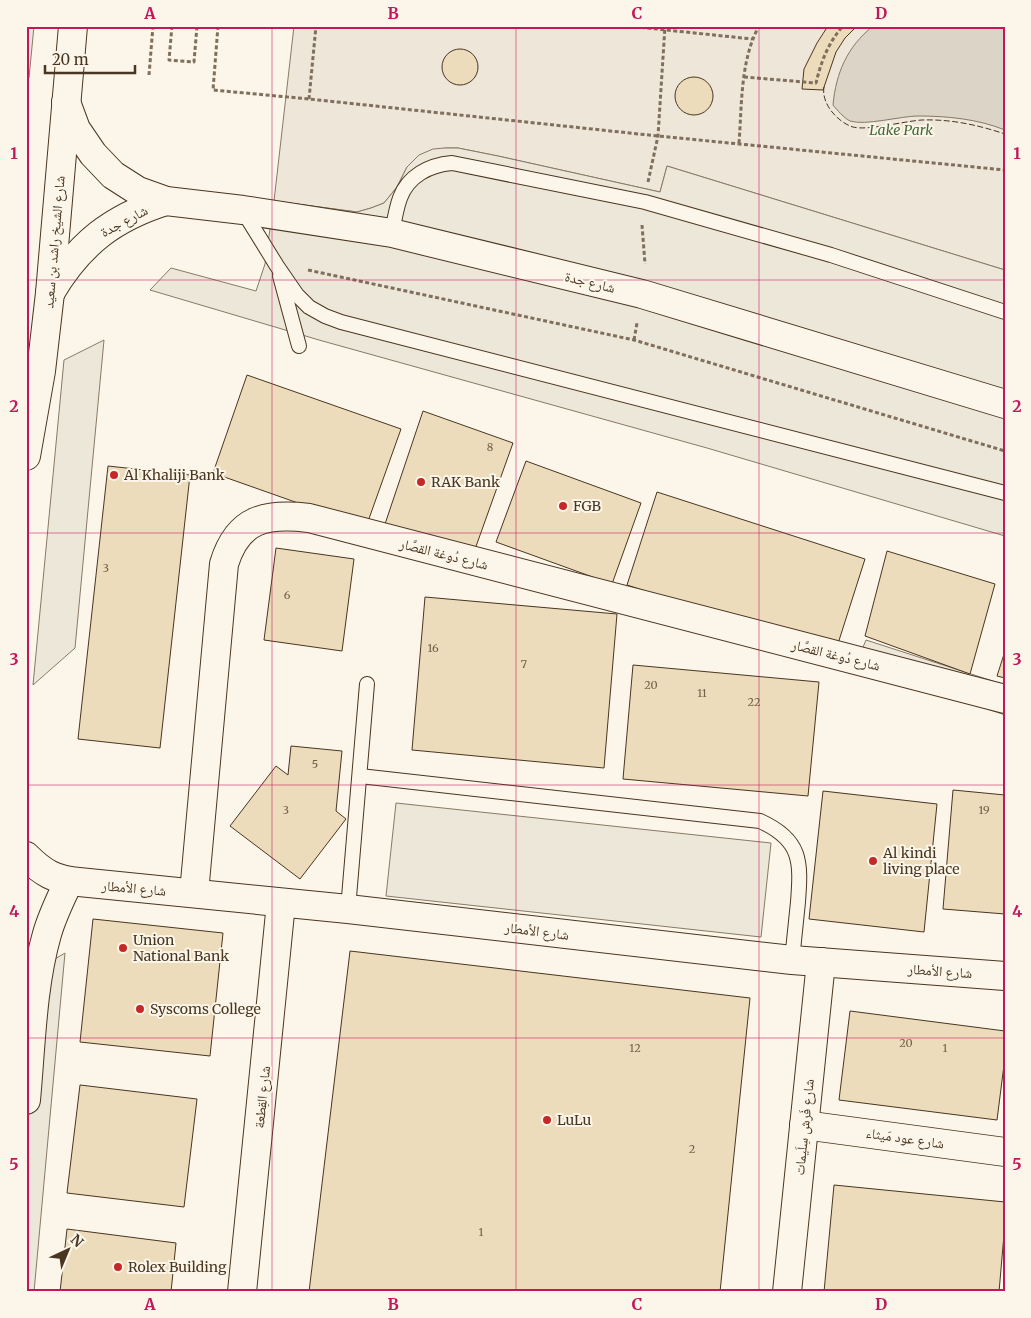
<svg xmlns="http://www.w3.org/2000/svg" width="1031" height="1318" viewBox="0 0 1031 1318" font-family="Merriweather,'Noto Naskh Arabic',serif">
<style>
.green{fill:#ede6d9;stroke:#887966}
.parking{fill:#ede7d9;stroke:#887966}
.water{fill:#dcd4c6;stroke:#887966}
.building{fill:#ecdcbc;stroke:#4a3520}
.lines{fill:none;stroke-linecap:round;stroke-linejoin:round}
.service-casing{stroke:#4a3520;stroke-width:16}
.minor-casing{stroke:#4a3520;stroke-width:30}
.primary-casing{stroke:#4a3520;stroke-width:30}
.path{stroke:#7f6f5c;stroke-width:3;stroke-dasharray:4 2.5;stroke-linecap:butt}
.service{stroke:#fbf6e9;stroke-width:14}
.minor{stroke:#fbf6e9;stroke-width:28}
.primary{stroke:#fbf6e9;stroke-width:28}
.fence{stroke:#4a3520;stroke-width:1;stroke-dasharray:6 2.5;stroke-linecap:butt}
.grid{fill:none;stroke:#c2185b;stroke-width:1;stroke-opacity:0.55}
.poi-dot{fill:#c62828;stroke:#fbf6e9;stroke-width:2}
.labels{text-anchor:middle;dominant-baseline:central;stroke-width:4;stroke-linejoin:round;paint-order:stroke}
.number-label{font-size:11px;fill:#725f47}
.park-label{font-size:14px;font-style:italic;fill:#436837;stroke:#fbf6e9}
.street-label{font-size:14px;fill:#4a3520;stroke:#fbf6e9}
.poi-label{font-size:14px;fill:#4a3520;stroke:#fbf6e9;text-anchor:start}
.neatline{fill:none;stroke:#c2185b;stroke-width:2}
.grid-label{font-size:16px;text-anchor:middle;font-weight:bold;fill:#c2185b}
</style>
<rect width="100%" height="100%" fill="#fbf6e9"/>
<g class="green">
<path d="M26 26H34L29 78 26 77Z"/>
<path d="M294 26H1005V270L667 166 660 192 498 156 458 148H445L407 167 397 187 384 203 371 208 357 212 274 201Z"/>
</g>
<g class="parking">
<path d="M445 148H458L498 156 660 192 667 166 1005 270V536L707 448 319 340 150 290 171 268 256 291 265 264 274 201 357 212 371 208 384 203 397 187 407 167 419 155 433 149Z"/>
<path d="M104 340 75 648 33 685 64 360Z"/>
<path d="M866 640 1005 685V715L856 664Z"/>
<path d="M396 803 771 843 761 937 386 896Z"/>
<path d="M65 953 34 1292H26V976Z"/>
</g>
<path class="water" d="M873 26H1005V130C978 119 947 116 918 116 901 116 865 126 850 121 844 118 837 110 833 105 836 73 847 47 873 26Z"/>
<g class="building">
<path d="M828 26H857L845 38 836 52 823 90 802 89 804 69 817 43Z"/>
<circle cx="460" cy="67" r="18"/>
<circle cx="694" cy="96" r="19"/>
<path d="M247 375 401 429 366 527 213 473Z"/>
<path d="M423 411 513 443 474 552 384 527Z"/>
<path d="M526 461 641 503 612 584 496 542Z"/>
<path d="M108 466 190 475 160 748 78 739Z"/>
<path d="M657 492 865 559 835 653 627 585Z"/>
<path d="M276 548 354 559 342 651 264 640Z"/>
<path d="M887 551 995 584 970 674 865 636Z"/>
<path d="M425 597 617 614 604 768 412 750Z"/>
<path d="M1005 651V678L997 676Z"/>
<path d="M633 665 819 682 808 796 623 779Z"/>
<path d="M291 746 342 751 336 811 346 819 300 879 230 826 276 766 288 775Z"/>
<path d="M953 790 1005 795V914L943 909Z"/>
<path d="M823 791 937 804 924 932 809 919Z"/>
<path d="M93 919 223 933 210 1056 80 1042Z"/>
<path d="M350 951 750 998 720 1292H309Z"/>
<path d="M850 1011 1005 1031V1057L997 1120 839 1100Z"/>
<path d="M80 1085 197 1099 184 1207 67 1193Z"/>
<path d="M834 1185 1005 1202V1223L999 1292H824Z"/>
<path d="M67 1229 176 1243 171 1292H60Z"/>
</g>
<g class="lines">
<defs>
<g id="service">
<path d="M243 211 277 266 297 295 309 307 325 316 341 322 1005 493"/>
<path d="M392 233C394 222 396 209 400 198 408 176 429 165 452 163L645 202 831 255 1005 312"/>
<path d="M280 276 299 346"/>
<path d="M360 776 760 821C802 840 801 862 798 902 796 922 794 941 792 960"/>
<path d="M348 909 367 684"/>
</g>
<g id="minor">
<path d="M66 102 76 129 93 154 113 175 138 191 166 201 243 210 392 233 642 294 1005 404"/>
<path d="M50 293C79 244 112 218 166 201"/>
<path d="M26 856C43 873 55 880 79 882L348 909 792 960 1005 976"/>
<path d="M194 893 224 564C238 518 266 513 309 518L1005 699"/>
<path d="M26 1100C31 1047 32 986 47 934 52 916 61 898 69 881"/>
<path d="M804 1125 1005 1152"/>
<path d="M242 1292 281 903"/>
<path d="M787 1292 821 962"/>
</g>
<path id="primary" d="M26 456 41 371 50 293 73 26"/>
</defs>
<use href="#service" class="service-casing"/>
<use href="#minor" class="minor-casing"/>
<use href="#primary" class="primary-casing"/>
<g class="path">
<path d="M172 26 169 60 194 62 197 26"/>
<path d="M218 26 213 90 309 99 658 136 1005 170"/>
<path d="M628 26 752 39"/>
<path d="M149 75 153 26"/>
<path d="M744 77 816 83C821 62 828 43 843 26"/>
<path d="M309 99 316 26"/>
<path d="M739 143C742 105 740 61 759 26"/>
<path d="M648 182 658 136 665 26"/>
<path d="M642 225 645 264"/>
<path d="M308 270 634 340 1005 451"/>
<path d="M634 340 637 323"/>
</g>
<use href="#service" class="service"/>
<use href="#minor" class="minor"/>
<use href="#primary" class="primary"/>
<path class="fence" d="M824 87C821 103 837 122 853 127 867 131 905 121 922 120 951 119 978 125 1005 134"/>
</g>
<path class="grid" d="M272 26V1292M516 26V1292M759 26V1292M26 280H1005M26 533H1005M26 785H1005M26 1038H1005"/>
<g class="poi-dot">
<circle cx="114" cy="475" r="5"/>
<circle cx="421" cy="482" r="5"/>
<circle cx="563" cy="506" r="5"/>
<circle cx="873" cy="861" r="5"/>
<circle cx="123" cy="948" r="5"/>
<circle cx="140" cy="1009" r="5"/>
<circle cx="547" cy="1120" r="5"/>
<circle cx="118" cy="1267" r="5"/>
</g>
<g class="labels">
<g class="number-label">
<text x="490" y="447">8</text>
<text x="106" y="568">3</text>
<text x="287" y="595">6</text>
<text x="433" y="648">16</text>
<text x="524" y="664">7</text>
<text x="651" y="685">20</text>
<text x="702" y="693">11</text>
<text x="754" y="702">22</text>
<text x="315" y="764">5</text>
<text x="286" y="810">3</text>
<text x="984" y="810">19</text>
<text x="906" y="1043">20</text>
<text x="635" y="1048">12</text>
<text x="945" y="1048">1</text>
<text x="692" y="1149">2</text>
<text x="481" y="1232">1</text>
</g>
<g class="park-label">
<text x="901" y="130">Lake Park</text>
</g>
<g class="street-label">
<text transform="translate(124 221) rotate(-28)">شارع جدة</text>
<text transform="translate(54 242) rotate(-85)">شارع الشيخ راشد بن سعيد</text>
<text transform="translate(590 282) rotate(14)">شارع جدة</text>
<text transform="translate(444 554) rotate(14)">شارع دُوغة القصَّار</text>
<text transform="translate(836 655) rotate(14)">شارع دُوغة القصَّار</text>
<text transform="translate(134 888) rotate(5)">شارع الأمطار</text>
<text transform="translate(537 931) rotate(7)">شارع الأمطار</text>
<text transform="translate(940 971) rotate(4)">شارع الأمطار</text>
<text transform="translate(262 1097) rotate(-84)">شارع القِطعة</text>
<text transform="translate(804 1127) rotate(-84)">شارع فَرش سِلَيمات</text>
<text transform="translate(905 1138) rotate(8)">شارع عود مَيثاء</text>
</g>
<g class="poi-label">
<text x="124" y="475">Al Khaliji Bank</text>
<text x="431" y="482">RAK Bank</text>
<text x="573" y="506">FGB</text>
<text x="883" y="853">Al kindi<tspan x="883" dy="16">living place</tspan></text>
<text x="133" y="940">Union<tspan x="133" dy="16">National Bank</tspan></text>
<text x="150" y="1009">Syscoms College</text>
<text x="557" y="1120">LuLu</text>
<text x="128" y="1267">Rolex Building</text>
</g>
</g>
<rect width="1031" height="1318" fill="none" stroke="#fbf6e9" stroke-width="55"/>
<g transform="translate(68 1250) rotate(44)" stroke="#fbf6e9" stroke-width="4" paint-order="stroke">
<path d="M0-4L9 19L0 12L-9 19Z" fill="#4a3520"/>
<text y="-8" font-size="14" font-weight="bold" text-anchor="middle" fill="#4a3520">N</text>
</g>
<path d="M45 65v8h90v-8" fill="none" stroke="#4a3520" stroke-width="2.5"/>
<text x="52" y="65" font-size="15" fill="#4a3520" stroke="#fbf6e9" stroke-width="4" paint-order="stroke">20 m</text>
<rect x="28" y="28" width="976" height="1262" class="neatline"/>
<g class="grid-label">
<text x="150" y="19">A</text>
<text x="393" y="19">B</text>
<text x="637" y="19">C</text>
<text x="881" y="19">D</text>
<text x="14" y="159">1</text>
<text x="1017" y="159">1</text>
<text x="14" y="412">2</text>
<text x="1017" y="412">2</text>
<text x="14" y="665">3</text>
<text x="1017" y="665">3</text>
<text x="14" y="917">4</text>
<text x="1017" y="917">4</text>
<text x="14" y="1170">5</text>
<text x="1017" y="1170">5</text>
<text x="150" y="1310">A</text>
<text x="393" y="1310">B</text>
<text x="637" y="1310">C</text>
<text x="881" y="1310">D</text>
</g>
</svg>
